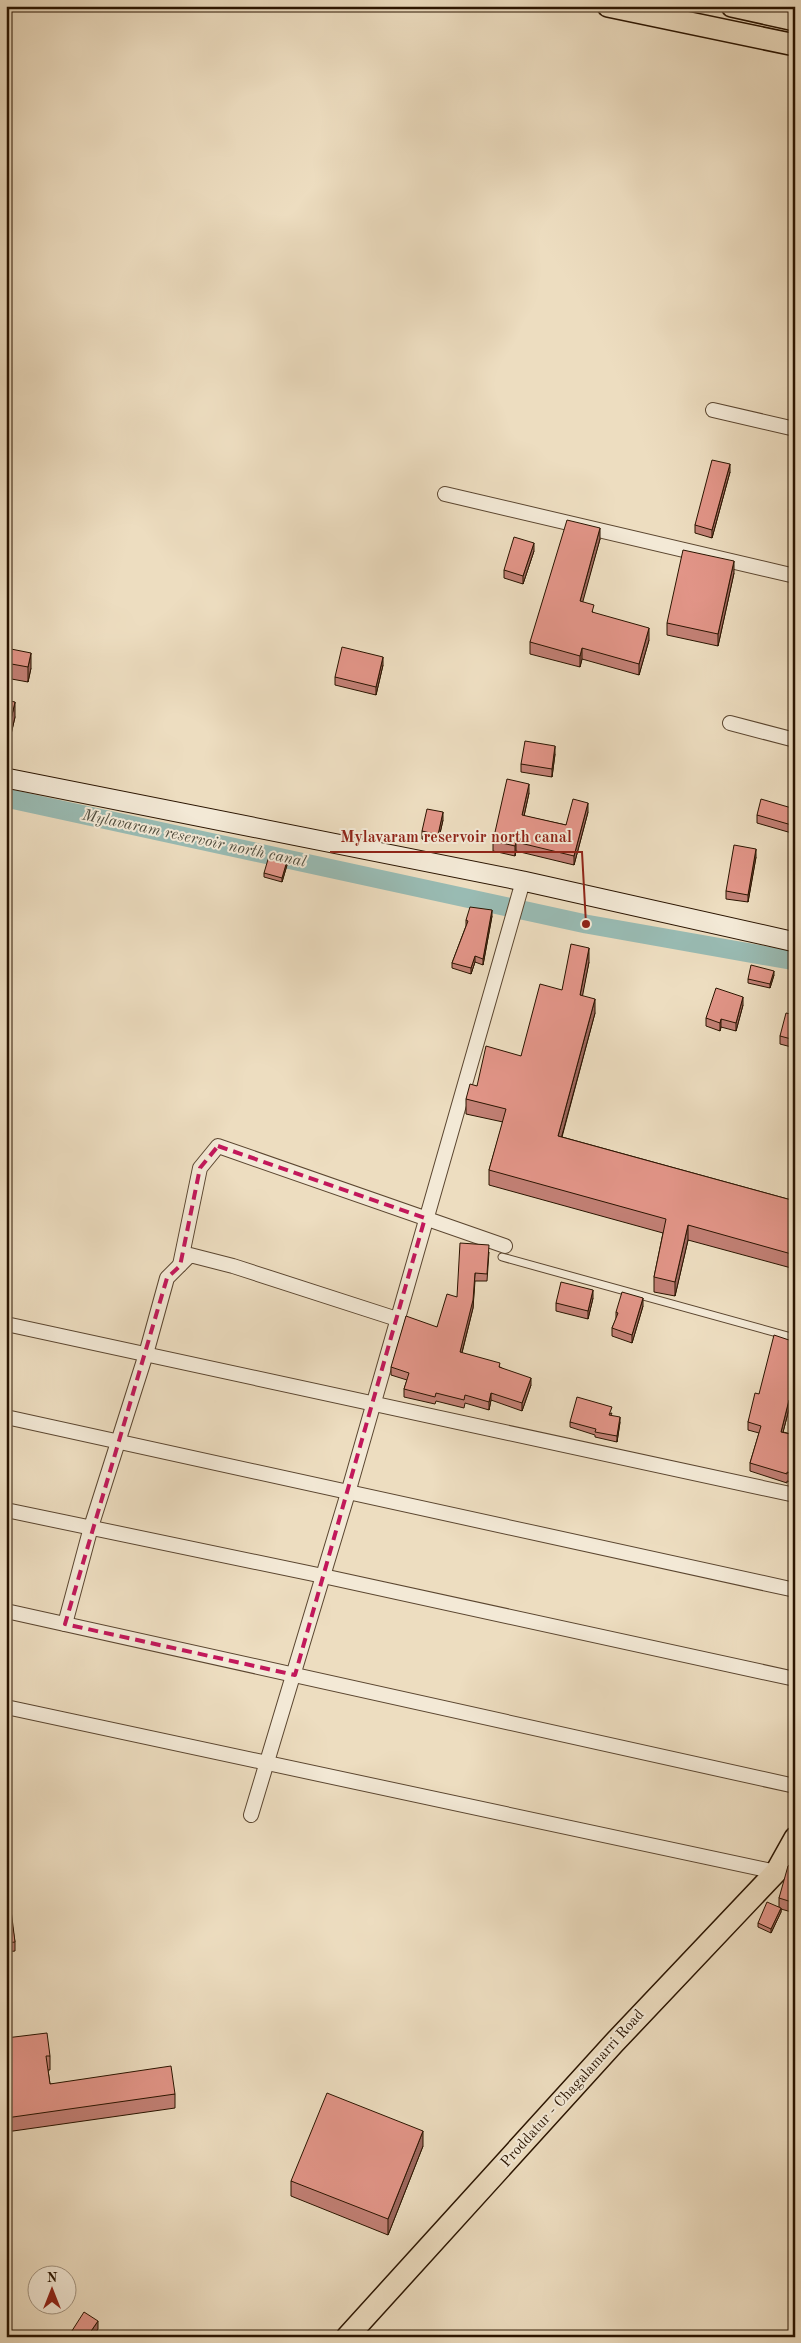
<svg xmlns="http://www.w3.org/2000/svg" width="801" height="2343" viewBox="0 0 801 2343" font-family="'Old Standard TT',serif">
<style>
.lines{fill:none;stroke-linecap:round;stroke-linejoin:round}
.canal{stroke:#99bbb3;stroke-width:19}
.service-casing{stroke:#5b4630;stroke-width:9}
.minor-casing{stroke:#5b4630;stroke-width:16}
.secondary-casing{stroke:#2a1400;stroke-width:21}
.primary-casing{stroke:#2a1400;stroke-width:24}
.service{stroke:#f3e9d6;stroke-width:7}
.minor{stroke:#f3e9d6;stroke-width:14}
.secondary{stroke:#f3e9d6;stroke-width:19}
.primary{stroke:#edddc0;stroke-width:21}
.wall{fill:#c28075;stroke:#2a1400}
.shaded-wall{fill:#9e685f;stroke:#2a1400}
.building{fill:#e29588;stroke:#2a1400}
.marked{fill:none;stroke:#c2185b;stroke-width:4;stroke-dasharray:10 6;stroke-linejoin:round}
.labels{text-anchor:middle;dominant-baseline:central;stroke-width:4;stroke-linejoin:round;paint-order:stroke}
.street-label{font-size:15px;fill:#2a1400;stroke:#f3e9d6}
.water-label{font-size:16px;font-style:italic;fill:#514e3f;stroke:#f3e9d6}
.leader{fill:none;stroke:#8f2418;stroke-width:2}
.callout-dot{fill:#8f2418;stroke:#f3e9d6;stroke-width:2}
.callout-label{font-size:16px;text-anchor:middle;font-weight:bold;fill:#8f2418;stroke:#f3e9d6;stroke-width:4;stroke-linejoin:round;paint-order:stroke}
</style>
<rect width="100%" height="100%" fill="#edddc0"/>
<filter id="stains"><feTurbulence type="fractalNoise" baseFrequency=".004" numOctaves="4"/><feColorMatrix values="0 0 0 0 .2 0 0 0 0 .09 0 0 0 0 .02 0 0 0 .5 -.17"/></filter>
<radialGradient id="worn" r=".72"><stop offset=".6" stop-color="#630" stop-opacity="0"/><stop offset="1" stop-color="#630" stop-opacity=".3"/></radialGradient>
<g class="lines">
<path class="canal" d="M6 798 586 924 795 961"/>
<defs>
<path id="service" d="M502 1257 795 1338"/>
<g id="minor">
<path d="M713 410 795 429"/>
<path d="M445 494 795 576"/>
<path d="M730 723 795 740"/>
<path d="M180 1265 200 1168 218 1146 505 1246"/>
<path d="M6 1324 795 1495"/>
<path d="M6 1417 795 1590"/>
<path d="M6 1510 323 1576 795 1679"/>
<path d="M6 1611 795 1786"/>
<path d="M65 1624 91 1527 146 1354 167 1278 190 1255 233 1266 397 1319"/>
<path d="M6 1707 776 1872"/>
<path d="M251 1815 348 1493 523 881"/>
</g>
<path id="secondary" d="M6 778 523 881 795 942"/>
<g id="primary">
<path d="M608 6 795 45"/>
<path d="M732 6 795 20"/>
<path d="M347 2337 614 2043 776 1872 795 1838"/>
</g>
</defs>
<use href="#service" class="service-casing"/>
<use href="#minor" class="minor-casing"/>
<use href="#secondary" class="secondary-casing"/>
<use href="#primary" class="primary-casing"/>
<use href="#service" class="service"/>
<use href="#minor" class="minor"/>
<use href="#secondary" class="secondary"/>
<use href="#primary" class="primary"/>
</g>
<g class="wall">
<path d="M730 472 712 538 695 533V525Z"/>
<path d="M600 539 582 601 594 613 649 640 639 675 582 659 580 667 530 654V642Z"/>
<path d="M534 551 523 584 504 578V570Z"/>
<path d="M734 573 718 646 667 635V623Z"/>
<path d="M6 648 31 668 28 682 6 678Z"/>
<path d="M383 665 376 695 335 685V677Z"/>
<path d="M6 700 15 717 9 743 6 742Z"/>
<path d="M555 754 552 777 521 772V764Z"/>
<path d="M529 793 524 816 566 825 588 812 574 865 516 851 515 856 493 851V841Z"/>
<path d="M795 809V834L757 823V815Z"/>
<path d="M443 820 438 842 422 839V831Z"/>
<path d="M756 857 748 902 726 899V891Z"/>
<path d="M287 865 282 882 264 877V873Z"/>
<path d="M492 916 483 965 475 962 471 974 452 968V963L466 926V920Z"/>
<path d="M589 962 582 995 595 1013 562 1137 795 1201V1269L688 1240 675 1296 654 1292V1277L663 1233 489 1185V1170L503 1122 466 1114V1099L477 1086 521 1056 562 990Z"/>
<path d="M774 975 770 988 748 983V979Z"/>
<path d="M743 1005 736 1031 721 1027 720 1031 706 1026V1018Z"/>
<path d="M795 1015V1048L780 1044V1036Z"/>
<path d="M489 1252 487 1281H475L473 1308 462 1353 500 1367 531 1385 522 1411 491 1400 489 1410 465 1403 464 1408 436 1401 435 1404 404 1397V1389L407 1380 391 1375V1367L437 1327Z"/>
<path d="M593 1298 588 1319 556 1311V1303Z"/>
<path d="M643 1306 632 1343 612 1336V1328L616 1319V1312Z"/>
<path d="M795 1342V1410L789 1409 783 1432 795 1435V1483L787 1481V1483L750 1471V1463L759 1433 748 1430V1422L759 1394Z"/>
<path d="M612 1413 611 1415 620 1422 617 1442 595 1437V1435L570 1427V1422Z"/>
<path d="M795 1862V1913L781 1909V1912L771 1933 758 1927V1923L779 1907V1898Z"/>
<path d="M6 1886 15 1942V1951L6 1952Z"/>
<path d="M6 2038 50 2056V2070H48L50 2084 175 2094V2108L6 2132Z"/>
<path d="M423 2146 388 2235 291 2196V2181Z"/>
</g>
<g class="shaded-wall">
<path d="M730 464V472L712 538V530Z"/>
<path d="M600 528V539L580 612V601Z"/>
<path d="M534 543V551L523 584V576Z"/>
<path d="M734 561V573L718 646V634Z"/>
<path d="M649 628V640L639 675V664Z"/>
<path d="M582 648V659L580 667V656Z"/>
<path d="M31 653V668L28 682V667Z"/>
<path d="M383 657V665L376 695V687Z"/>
<path d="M15 702V717L9 743V728Z"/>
<path d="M555 746V754L552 777V769Z"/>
<path d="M529 784V793L522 825V815Z"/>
<path d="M588 803V812L574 865V856Z"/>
<path d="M443 812V820L438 842V835Z"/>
<path d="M516 842V851L515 856V846Z"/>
<path d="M756 849V857L748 902V895Z"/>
<path d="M287 861V865L282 882V878Z"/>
<path d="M492 910V916L483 965V959Z"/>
<path d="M589 948V962L580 1009V995Z"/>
<path d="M475 956V962L471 974V968Z"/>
<path d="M774 971V975L770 988V984Z"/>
<path d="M743 997V1005L736 1031V1023Z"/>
<path d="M595 999V1013L558 1150V1136Z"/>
<path d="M721 1019V1027L720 1031V1023Z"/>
<path d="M688 1225V1240L675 1296V1282Z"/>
<path d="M475 1273 473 1308 460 1360V1352Z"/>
<path d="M593 1290V1298L588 1319V1311Z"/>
<path d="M643 1298V1306L632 1343V1335Z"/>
<path d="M531 1378V1385L522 1411V1403Z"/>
<path d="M491 1393V1400L489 1410V1402Z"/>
<path d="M789 1400V1409L781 1440V1432Z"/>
<path d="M620 1417V1422L617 1442V1436Z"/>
<path d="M781 1908V1912L771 1933V1929Z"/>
<path d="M423 2131V2146L388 2235V2219Z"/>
<path d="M98 2321V2329L93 2337H87Z"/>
</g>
<g class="building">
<path d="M712 460 730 464 712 530 695 525Z"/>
<path d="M567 520 600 528 580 601 594 605 592 612 649 628 639 664 582 648 580 656 530 642Z"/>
<path d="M514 537 534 543 523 576 504 570Z"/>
<path d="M683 550 734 561 718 634 667 623Z"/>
<path d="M342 647 383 657 376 687 335 677Z"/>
<path d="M6 648 31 653 28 667 6 663Z"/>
<path d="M6 700 15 702 9 728H6Z"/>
<path d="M525 741 555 746 552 769 521 764Z"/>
<path d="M507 779 529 784 522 815 566 825 573 799 588 803 574 856 516 842 515 846 493 841Z"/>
<path d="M761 799 795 809V826L757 815Z"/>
<path d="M427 809 443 812 438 835 422 831Z"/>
<path d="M734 845 756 849 748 895 726 891Z"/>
<path d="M269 856 287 861 282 878 264 873Z"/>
<path d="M470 907 492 910 483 959 475 956 471 968 452 963 468 921 466 920Z"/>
<path d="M571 944 589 948 580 995 595 999 558 1136 795 1201V1255L688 1225 675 1282 654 1277 666 1219 489 1170 506 1109 466 1099 470 1084 477 1086 486 1046 521 1056 540 984 562 990Z"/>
<path d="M751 965 774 971 770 984 748 979Z"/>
<path d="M716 988 743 997 736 1023 721 1019 720 1023 706 1018Z"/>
<path d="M786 1013 795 1015V1040L780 1036Z"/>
<path d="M460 1243 489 1245 487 1274 475 1273 473 1300 460 1352 500 1363 499 1367 531 1378 522 1403 491 1393 489 1402 465 1395 464 1400 436 1393 435 1397 404 1389 409 1373 391 1367 406 1316 437 1327 447 1294 457 1297Z"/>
<path d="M561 1282 593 1290 588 1311 556 1303Z"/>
<path d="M622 1292 643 1298 632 1335 612 1328 618 1313 616 1312Z"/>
<path d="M774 1335 795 1342V1402L789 1400 781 1432 795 1435V1474L787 1472V1474L750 1463 761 1426 748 1422 755 1393 759 1394Z"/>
<path d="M577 1397 612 1407 609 1415 620 1417 617 1436 595 1432 596 1429 570 1422Z"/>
<path d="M795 1862V1903L779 1898 788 1866Z"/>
<path d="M6 1886H8L15 1942 6 1943Z"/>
<path d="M767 1902 781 1908 771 1929 758 1923Z"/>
<path d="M47 2033 50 2056H46L50 2084 171 2066 175 2094 6 2118V2038Z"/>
<path d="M327 2093 423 2131 388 2219 291 2181Z"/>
<path d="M84 2312 98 2321 87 2337H68Z"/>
</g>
<path class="marked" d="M218 1146 425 1218 295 1675 65 1624 167 1278 180 1266 200 1168Z"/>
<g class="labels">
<g class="street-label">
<text transform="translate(573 2089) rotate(-48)">Proddatur - Chagalamarri Road</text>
</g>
<g class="water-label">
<text transform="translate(194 839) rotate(12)">Mylavaram reservoir north canal</text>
</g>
</g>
<path class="leader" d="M586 924L582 852H330"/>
<circle class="callout-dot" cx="586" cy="924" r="5"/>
<g class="callout-label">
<text x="456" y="842">Mylavaram reservoir north canal</text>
</g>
<rect width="801" height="2343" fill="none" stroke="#edddc0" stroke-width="25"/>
<rect x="8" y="8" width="786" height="2328" fill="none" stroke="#2a1400" stroke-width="2.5"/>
<rect x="12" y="12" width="776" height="2318" fill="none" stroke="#2a1400"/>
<g transform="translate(52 2290)"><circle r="24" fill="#f3e9d6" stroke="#a39480"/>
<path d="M0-4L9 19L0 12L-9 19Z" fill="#8f2418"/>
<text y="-8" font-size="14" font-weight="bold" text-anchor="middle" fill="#2a1400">N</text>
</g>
<rect width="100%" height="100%" filter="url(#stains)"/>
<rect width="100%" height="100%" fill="url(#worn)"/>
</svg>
